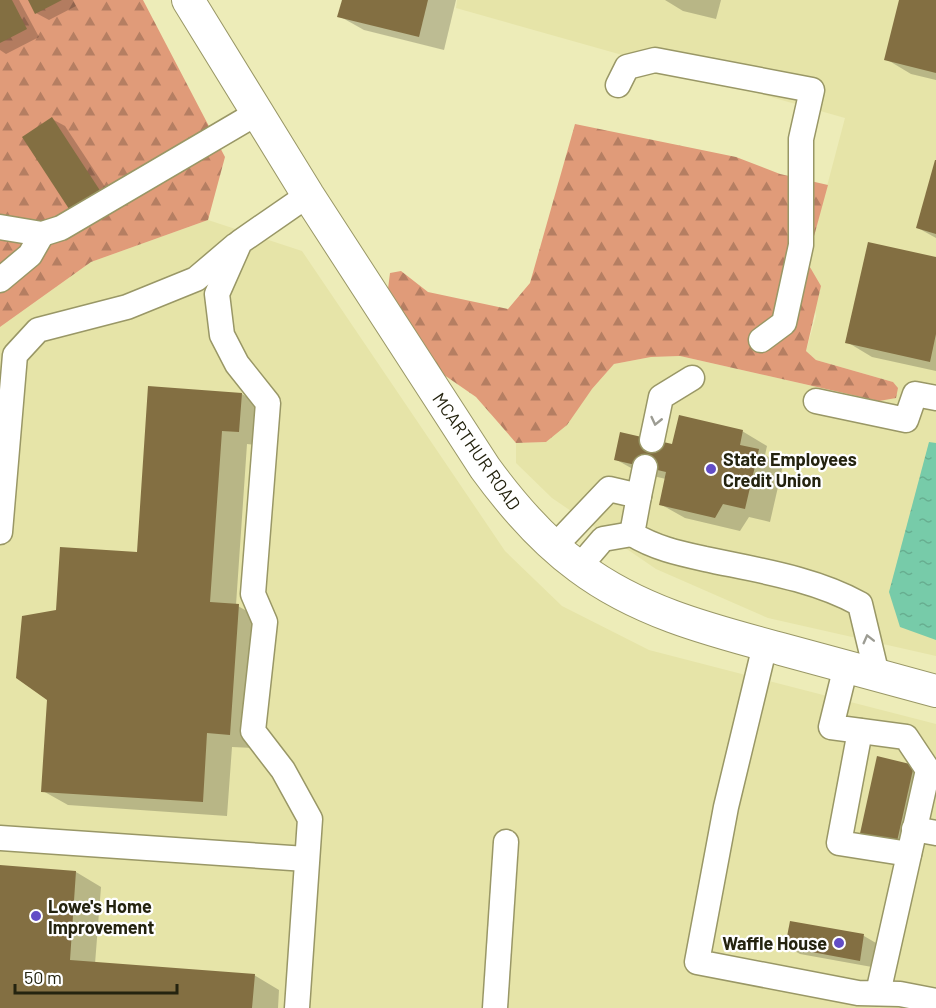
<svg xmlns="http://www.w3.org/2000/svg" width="936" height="1008" viewBox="0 0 936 1008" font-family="Barlow,sans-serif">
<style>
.built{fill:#e6e4a8}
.forest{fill:url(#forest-firs)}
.water{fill:url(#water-ripples)}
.shadow{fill:#0003}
.building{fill:#836f42}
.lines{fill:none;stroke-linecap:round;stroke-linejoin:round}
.minor-casing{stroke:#999766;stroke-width:27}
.major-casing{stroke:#999766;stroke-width:34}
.minor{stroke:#fff;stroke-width:24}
.major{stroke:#fff;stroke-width:32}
.oneway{stroke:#9c9c93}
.poi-dot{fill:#634dc6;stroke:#fff;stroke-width:2}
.labels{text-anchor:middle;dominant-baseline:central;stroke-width:4.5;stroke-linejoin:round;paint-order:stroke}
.street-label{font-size:18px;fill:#24230f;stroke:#fff}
.poi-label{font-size:18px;font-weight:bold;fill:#24230f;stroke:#fff;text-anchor:start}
</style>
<defs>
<pattern id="forest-firs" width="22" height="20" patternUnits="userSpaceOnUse" patternTransform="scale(1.5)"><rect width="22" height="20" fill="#e09b79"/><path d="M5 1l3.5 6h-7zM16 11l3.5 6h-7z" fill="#b57e62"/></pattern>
<pattern id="water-ripples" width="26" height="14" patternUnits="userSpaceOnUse" patternTransform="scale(1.5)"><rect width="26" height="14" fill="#77cba9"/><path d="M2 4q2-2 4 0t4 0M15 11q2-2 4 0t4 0" fill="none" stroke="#67ae90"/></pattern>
</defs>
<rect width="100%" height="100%" fill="#edecb8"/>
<g class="built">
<path d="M457 0H936V656L768 618 656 569 552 498 516 463V443L546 442 614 364 651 357 680 356 879 401 893 382 816 360 806 351 816 316 807 262 845 118 456 8Z"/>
<path d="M208 220 302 251 505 551 562 606 649 650 936 724V1008H0V327L91 262Z"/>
</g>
<g class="forest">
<path d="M0 0H143L225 157 208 220 91 262 0 327Z"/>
<path d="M575 124 736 157 780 174 828 185 807 262 821 286 806 351 816 360 893 382 898 388 896 398 879 401 680 356 651 357 614 364 592 389 567 425 546 442 516 443 476 397 434 368 387 297 390 273 401 271 428 292 508 309 530 283Z"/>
</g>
<path class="water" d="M929 442 936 443V640L900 627 889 592Z"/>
<g class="shadow">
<path d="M0 0H19L39 37 6 54 0 50Z"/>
<path d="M30 0H73L76 6 49 20 36 13Z"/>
<path d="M343 0H456L444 50 364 30 339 16Z"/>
<path d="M665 0H721L716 19 683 11Z"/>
<path d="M901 0H936V80L911 74 886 59Z"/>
<path d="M52 119 65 126 113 199 84 218Z"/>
<path d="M936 163V238L918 228Z"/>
<path d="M936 258V371L872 357 847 342Z"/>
<path d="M242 394 267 408 264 446 247 444 236 605 263 620 254 748 232 747 227 816 68 805 43 791 57 612 139 553Z"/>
<path d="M742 431 767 446 765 455 783 465 770 522 749 517 740 531 685 518 660 504 666 479 640 473 615 459Z"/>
<path d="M914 766 919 769 902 848 867 840Z"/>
<path d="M0 867 76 872 101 887 95 964 254 975 279 990 278 1008H0Z"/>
<path d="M791 923 864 936 876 943 872 967 800 954 787 947Z"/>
</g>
<g class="building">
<path d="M0 0H12L27 29 0 43Z"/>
<path d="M28 0H62L35 14Z"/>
<path d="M342 0H428L419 37 337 17Z"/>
<path d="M899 0H936V73L884 60Z"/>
<path d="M52 117 101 192 71 212 22 137Z"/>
<path d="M935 160H936V234L916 228Z"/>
<path d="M868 242 936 257V334L930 362 845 343Z"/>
<path d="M148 386 242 393 239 432 222 431 210 602 239 604 230 735 207 733 203 802 41 792 47 700 16 678 22 616 56 610 60 547 137 552Z"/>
<path d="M679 415 743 430 740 445 759 449 745 509 723 504 715 518 659 505 666 472 614 460 620 432 672 444Z"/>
<path d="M877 756 914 765 896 846 859 838Z"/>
<path d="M0 865 76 871 70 960 255 974 252 1008H0Z"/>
<path d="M790 921 864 934 860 961 785 947Z"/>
</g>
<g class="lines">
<defs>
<g id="minor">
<path d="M618 85 627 67 655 60 812 90 801 139V245L784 323 761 340"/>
<path d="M0 227 42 234 61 228 257 113"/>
<path d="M0 280 30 255 42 234"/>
<path d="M816 401 906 420 915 394 936 398"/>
<path d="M652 440 661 397 692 378"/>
<path d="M639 496 645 467"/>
<path d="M0 532 15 355 38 330 127 307 196 279 236 245"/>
<path d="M554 547 609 489 639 496 632 534C655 548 678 553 705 559 756 570 813 578 860 604L877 675"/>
<path d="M579 567 603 539 632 534"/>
<path d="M765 645 726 807 697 962 858 993 900 994 936 1001"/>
<path d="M846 666 831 727 906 737 928 770 878 993"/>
<path d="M860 731 839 843 909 854"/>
<path d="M914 829 936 833"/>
<path d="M0 838 306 859"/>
<path d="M297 1008 310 819 283 770 253 731 265 622 253 594 268 403 237 364 222 335 217 294 240 242 308 195"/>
<path d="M495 1008 506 842"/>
</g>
<path id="major" d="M188 0 308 195 485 468C512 505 542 540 579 567 639 612 710 630 781 649 833 663 884 677 936 691"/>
</defs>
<use href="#minor" class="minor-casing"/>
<use href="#major" class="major-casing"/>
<use href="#minor" class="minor"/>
<use href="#major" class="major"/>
</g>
<defs><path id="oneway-chevron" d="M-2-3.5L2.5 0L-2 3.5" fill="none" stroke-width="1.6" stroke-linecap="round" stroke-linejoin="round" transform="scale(1.5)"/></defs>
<g class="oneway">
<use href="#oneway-chevron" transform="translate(656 421) rotate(103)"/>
<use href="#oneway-chevron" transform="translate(868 639) rotate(-104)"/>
</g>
<g class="poi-dot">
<circle cx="711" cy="469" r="6"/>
<circle cx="36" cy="916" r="6"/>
<circle cx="839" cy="943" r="6"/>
</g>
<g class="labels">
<g class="street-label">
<text transform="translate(477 451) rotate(55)">MCARTHUR ROAD</text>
</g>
<g class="poi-label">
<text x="723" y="459">State Employees<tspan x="723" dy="21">Credit Union</tspan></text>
<text x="48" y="906">Lowe's Home<tspan x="48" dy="21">Improvement</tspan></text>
<text x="827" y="943" text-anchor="end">Waffle House</text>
</g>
</g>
<path d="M15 984v9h162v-9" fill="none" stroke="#24230f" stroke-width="3"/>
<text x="24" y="984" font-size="18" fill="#24230f" stroke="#ffffff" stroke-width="4.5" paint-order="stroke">50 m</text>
</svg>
